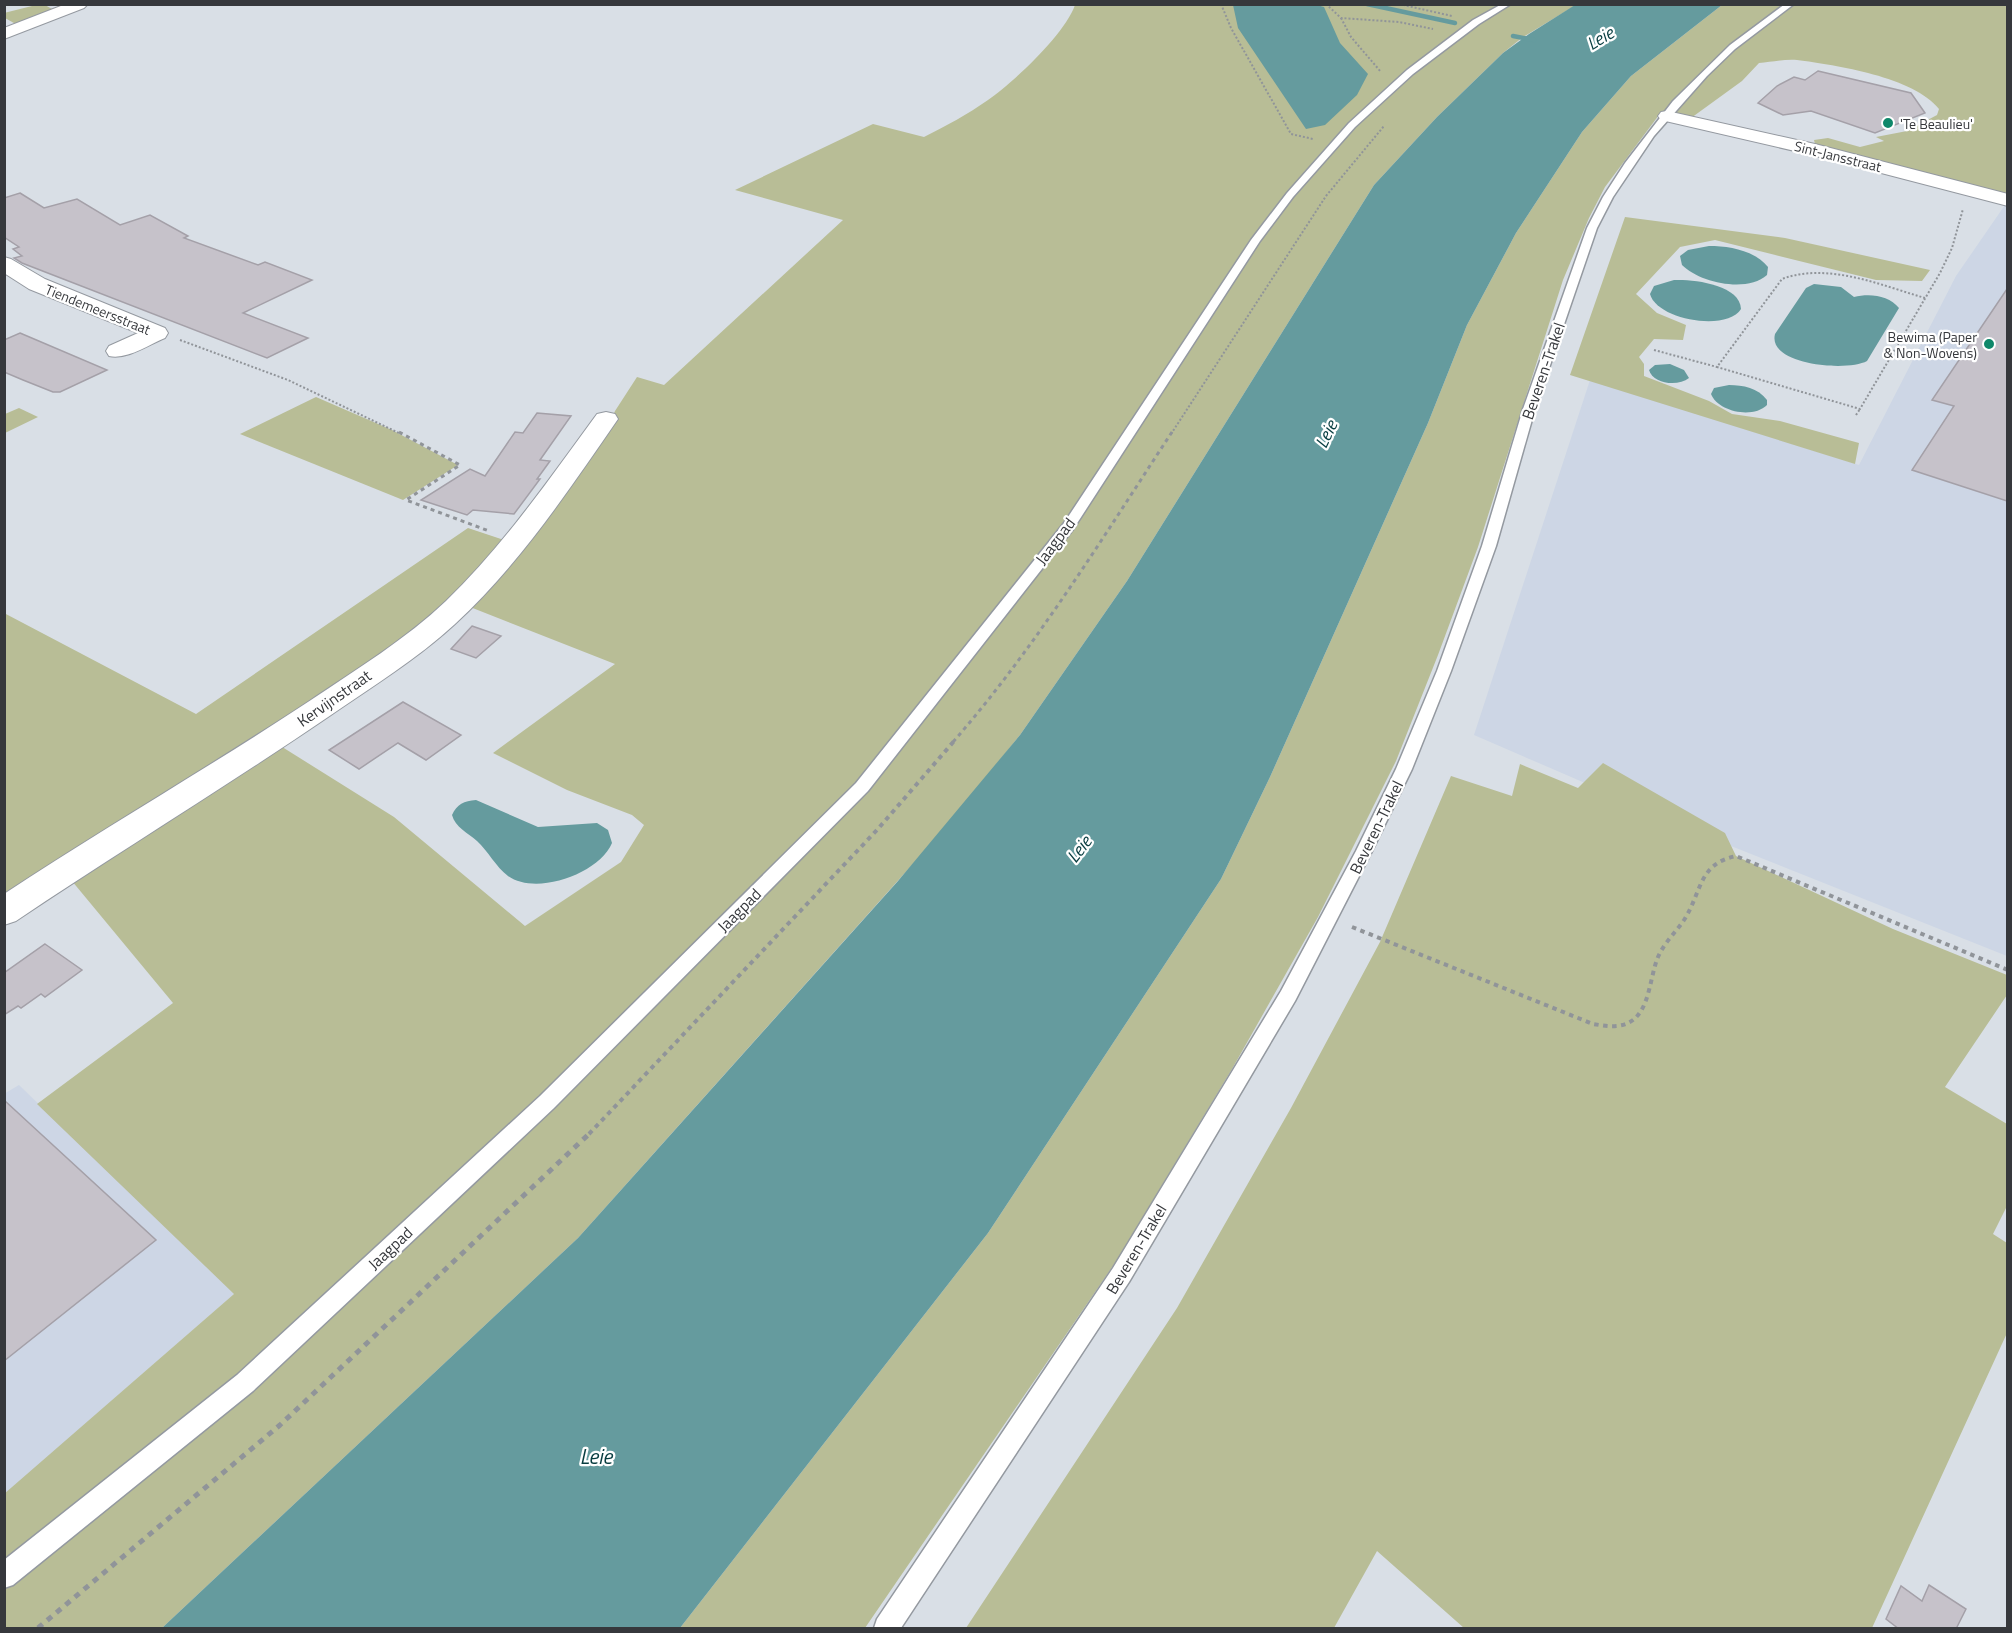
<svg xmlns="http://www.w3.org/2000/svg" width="2012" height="1633" viewBox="0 0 2012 1633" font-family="'Titillium Web',sans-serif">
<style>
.built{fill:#cdd6e5}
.green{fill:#b8bd96}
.water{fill:#659b9e}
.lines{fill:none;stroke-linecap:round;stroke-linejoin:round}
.stream{stroke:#659b9e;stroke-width:4.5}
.building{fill:#c6c2ca;stroke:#a4a0a8;stroke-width:1.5}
.lane-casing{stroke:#9499a0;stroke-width:3}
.street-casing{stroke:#9499a0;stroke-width:2}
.path-far3{stroke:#909499;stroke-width:2;stroke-dasharray:2 2;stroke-linecap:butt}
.path-far2{stroke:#909499;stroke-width:3;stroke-dasharray:4 4;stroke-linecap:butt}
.path-far1{stroke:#909499;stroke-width:4;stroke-dasharray:4.5 4.5;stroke-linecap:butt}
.path{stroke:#909499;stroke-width:5;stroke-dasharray:6 6;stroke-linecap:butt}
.lane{fill:#fff;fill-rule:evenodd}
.street{fill:#fff;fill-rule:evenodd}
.poi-dot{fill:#0f886a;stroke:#fff;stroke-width:2}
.labels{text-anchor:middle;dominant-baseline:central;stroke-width:4.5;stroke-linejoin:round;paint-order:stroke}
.far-poi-label{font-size:14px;fill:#36383c;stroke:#fff;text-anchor:start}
.far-street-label{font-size:14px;fill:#36383c;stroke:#fff}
.street-label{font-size:16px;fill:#36383c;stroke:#fff}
.water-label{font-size:18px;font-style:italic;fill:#083d40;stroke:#fff}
.near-water-label{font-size:21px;font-style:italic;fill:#083d40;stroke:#fff}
</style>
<rect width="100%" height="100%" fill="#d9dfe6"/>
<g class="built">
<path d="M2007 202V956L1726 844 1474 735 1590 380 1859 465 1956 276Z"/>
<path d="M19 1085 234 1294 5 1494 4 1094Z"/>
</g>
<g class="green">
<path d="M40 4 45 5 59 13 21 27 5 18 4 13Z"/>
<path d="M1075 5H1576L1523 37 1503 53 1437 117 1374 185 1127 581 1020 735 946 827 578 1238 162 1628H5L4 1494 234 1294 37 1104 173 1003 67 875 279 745 394 817 525 926 621 862 644 825 632 815 567 790 493 753 615 664 465 605 603 438 615 411 637 377 664 385 843 220 735 190 873 124 924 137C946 126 968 114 988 100 1014 82 1065 34 1075 5Z"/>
<path d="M1722 5H2007V197L1815 144 1814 140 1828 138 1860 147 1884 141 1876 137 1907 131 1937 115 1939 109C1914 77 1836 65 1797 60 1785 59 1771 62 1759 63L1742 81 1691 118 1659 115 1605 187 1589 218 1563 280 1478 547 1438 655 1396 761 1318 917 1232 1069 1117 1260 865 1628H680L988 1233 1221 879 1270 777 1428 423 1467 325 1516 233 1582 132 1631 76Z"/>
<path d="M1625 217 1785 238 1930 270 1922 281 1876 280 1715 240 1680 247 1636 294 1657 313 1686 325 1683 340 1654 339 1639 357 1644 364V376L1709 401 1732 414 1780 421 1859 443 1855 464 1570 375Z"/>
<path d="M316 397 392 430 458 465 403 500 240 434Z"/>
<path d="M19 408 38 417 5 433V414Z"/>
<path d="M468 528 510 542 447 606 397 646 5 903 4 613 196 714Z"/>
<path d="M1603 763 1725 833 1736 856 1893 929 2007 975V995L1945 1087 2007 1124V1206L1993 1234 2007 1243V1333L1872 1628H1464L1377 1551 1334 1628H966L1177 1308 1291 1108 1380 942 1451 776 1512 796 1520 764 1578 788Z"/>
</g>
<g class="water">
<path d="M1313 4 1324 7 1340 43 1368 74 1357 95 1325 125 1306 129 1238 28 1233 5Z"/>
<path d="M1575 5H1722L1631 76 1582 132 1516 233 1467 325 1428 423 1270 777 1221 879 988 1233 680 1628H162L578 1238 898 881 1020 735 1127 581 1374 185 1437 117 1503 53 1529 34Z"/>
<path d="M1709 246C1729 246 1754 250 1768 267L1767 275C1747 293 1700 283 1682 265L1680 256 1688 250Z"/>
<path d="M1674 280C1692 279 1740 284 1741 309 1727 332 1657 320 1650 294L1654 286Z"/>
<path d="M1814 284 1841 287 1854 297C1869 293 1889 295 1899 308L1867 361C1847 372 1767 365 1775 334L1806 288Z"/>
<path d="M1670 364 1684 370 1689 378C1678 387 1653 384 1649 370L1655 365Z"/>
<path d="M1729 385C1743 385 1758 388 1767 400V405C1753 419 1718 412 1711 394L1714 388Z"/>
<path d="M476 800 538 827 597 823 608 830 612 843C599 874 536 896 508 876 496 867 488 851 477 841 468 833 455 827 452 815 457 804 464 801 476 800Z"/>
</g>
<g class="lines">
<g class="stream">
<path d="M1367 4 1455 23"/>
<path d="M1513 36 1534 40"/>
</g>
</g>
<g class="building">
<path d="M1818 71 1911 93 1925 113 1875 133 1811 111 1783 115 1758 103 1777 86 1794 77 1805 80Z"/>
<path d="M20 193 44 208 77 199 120 225 150 215 188 236 184 238 258 265 265 262 312 280 243 313 308 338 267 358 22 263 14 258 22 256 13 249 19 247 4 237V198Z"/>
<path d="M2007 289V501L1912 470 1954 406 1932 400Z"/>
<path d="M20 333 107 370 60 392H53L23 380 4 372V340Z"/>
<path d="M537 413 571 416 540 460 550 461 537 479H540L514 514 473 510 467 515 421 500 470 469 485 476 515 432 523 433Z"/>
<path d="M472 626 501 636 476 658 451 649Z"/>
<path d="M403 702 461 735 426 760 398 743 359 769 329 750Z"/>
<path d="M45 944 82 970 45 997 41 994 21 1008 18 1006 4 1015V973Z"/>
<path d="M4 1100 156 1240 4 1361Z"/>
<path d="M1929 1585 1966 1609 1957 1627 1960 1629H1899L1886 1619 1901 1586 1922 1601Z"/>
</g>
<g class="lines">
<defs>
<g id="lane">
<path d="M1502 4H1511L1479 24 1413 74 1355 127 1293 197 1260 241 1074 528 868 791 554 1108 253 1391 13 1585 4 1588V1560L237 1375 540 1096 856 783 1064 523 1251 240 1287 193 1349 123 1407 70 1473 20Z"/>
<path d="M1785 4H1794L1735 49 1707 76 1654 136 1613 197 1597 228 1535 409 1496 546 1451 671 1412 769 1372 851 1295 1001 1129 1282 901 1628H874L877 1619 1113 1268 1281 991 1356 851 1396 769 1437 671 1482 546 1523 409 1587 228 1603 197 1625 163 1673 101 1730 45Z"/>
</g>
<g id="street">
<path d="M66 4 87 5 84 8 4 39V28Z"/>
<path d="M1667 111 1815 144 2008 194V206L1812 155 1661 120 1658 116 1661 112Z"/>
<path d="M4 257 11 259 45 279 165 328 168 333 165 338C148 345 127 360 109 356L106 351 109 346 138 333 29 289 4 273Z"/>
<path d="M606 412 615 414 618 419C569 490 519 565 455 624 417 659 373 686 331 715 227 786 120 851 16 921L4 925V894C105 827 210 767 311 700 357 669 406 639 446 601 504 545 550 478 597 414Z"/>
</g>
</defs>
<use href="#lane" class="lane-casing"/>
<use href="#street" class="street-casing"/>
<g class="path-far3">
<path d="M1221 4 1231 28 1291 134 1313 139"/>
<path d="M1326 4 1341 18 1399 22 1433 29"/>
<path d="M1399 4 1452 16"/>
<path d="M1341 18 1351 37 1381 72"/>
<path d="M1925 298C1880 285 1828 262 1782 279L1717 367 1860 409 1940 273 1952 248 1963 209"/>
<path d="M180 340 288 380 401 434"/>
<path d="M1654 350 1717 367"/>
<path d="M1856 415 1860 409"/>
<path d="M1171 434 1326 196 1384 126"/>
</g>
<g class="path-far2">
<path d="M399 432 460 465 406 500 489 531"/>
<path d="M953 742C1036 647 1103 537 1172 432"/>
</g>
<g class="path-far1">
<path d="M1352 927 1593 1024C1606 1026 1621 1029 1633 1020 1650 1007 1650 976 1658 957 1664 943 1676 932 1684 920 1702 892 1698 864 1736 856L2008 970"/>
<path d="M589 1134 877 830 955 740"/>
</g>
<path class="path" d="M38 1628 280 1425 590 1133"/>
<use href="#lane" class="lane"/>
<use href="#street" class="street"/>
</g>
<g class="poi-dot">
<circle cx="1888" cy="123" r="6"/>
<circle cx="1989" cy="344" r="6"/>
</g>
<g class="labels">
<g class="far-poi-label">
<text x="1900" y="123">'Te Beaulieu'</text>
<text x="1977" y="336" text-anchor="end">Bewima (Paper<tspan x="1977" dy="16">&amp; Non-Wovens)</tspan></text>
</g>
<g class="far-street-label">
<text transform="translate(1838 156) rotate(14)">Sint-Jansstraat</text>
<text transform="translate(98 309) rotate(22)">Tiendemeersstraat</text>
</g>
<g class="street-label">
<text transform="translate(1543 371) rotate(-71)">Beveren-Trakel</text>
<text transform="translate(1055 541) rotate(-53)">Jaagpad</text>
<text transform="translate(334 698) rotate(-35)">Kervijnstraat</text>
<text transform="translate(1376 827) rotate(-64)">Beveren-Trakel</text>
<text transform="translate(739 910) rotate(-45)">Jaagpad</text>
<text transform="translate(390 1248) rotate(-43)">Jaagpad</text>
<text transform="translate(1136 1249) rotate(-59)">Beveren-Trakel</text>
</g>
<g class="water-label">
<text transform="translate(1600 38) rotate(-31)">Leie</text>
<text transform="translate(1326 434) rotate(-64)">Leie</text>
<text transform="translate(1079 849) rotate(-52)">Leie</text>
</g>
<g class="near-water-label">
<text x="596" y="1456">Leie</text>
</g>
</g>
<rect width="2012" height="1633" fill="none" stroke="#36383c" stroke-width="12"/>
</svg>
